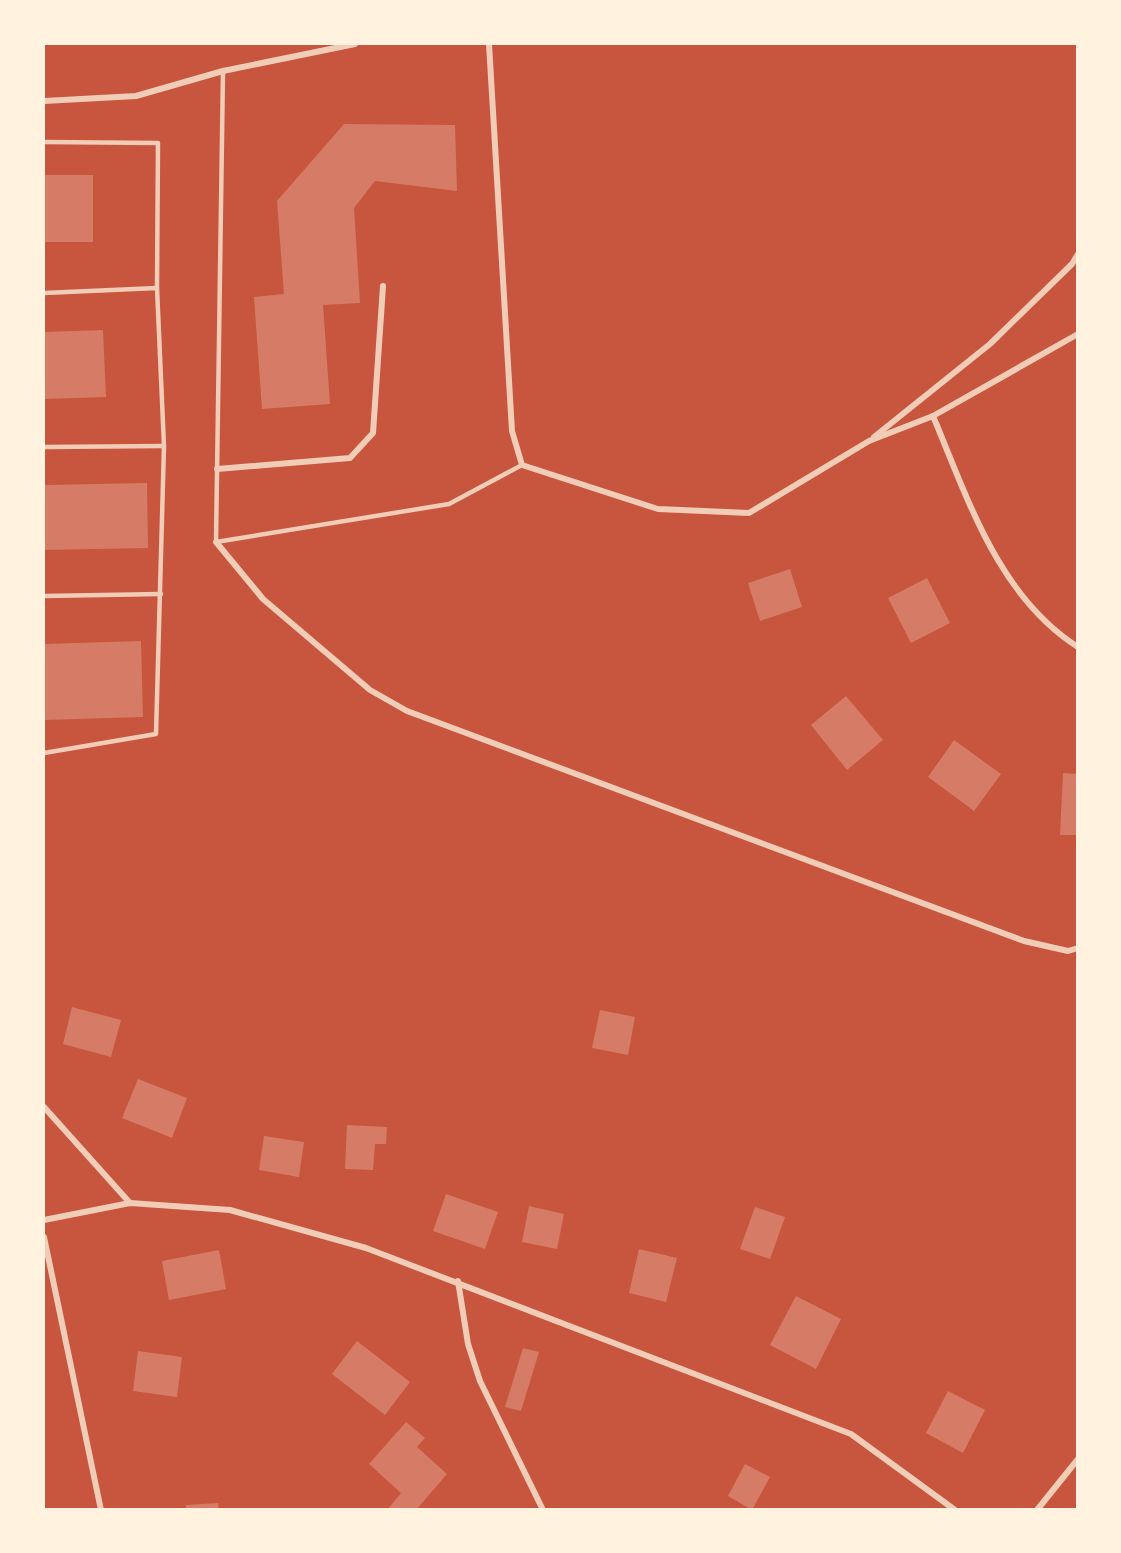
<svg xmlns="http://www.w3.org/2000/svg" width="1121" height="1553" viewBox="0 0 1121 1553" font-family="'Source Serif 4',serif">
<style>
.building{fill:#d67c66}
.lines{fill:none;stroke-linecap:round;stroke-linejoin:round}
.service{stroke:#f1ccb7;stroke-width:4.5}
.minor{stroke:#f1ccb7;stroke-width:6}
</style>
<rect width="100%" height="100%" fill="#c8553d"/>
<g class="building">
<path d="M344 124 455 125 457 191 375 181 354 208 360 303 323 305 330 404 262 409 254 297 284 294 277 201Z"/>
<rect x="44" y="175" width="49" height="67"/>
<path d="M103 330 106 397 44 399V332Z"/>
<path d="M147 483 148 548 44 550V485Z"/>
<path d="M790 569 802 607 760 621 748 583Z"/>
<path d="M927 578 950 623 911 643 888 598Z"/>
<path d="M141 641 143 717 44 720V644Z"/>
<path d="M846 696 883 740 847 770 811 725Z"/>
<path d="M954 740 1001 774 974 811 928 777Z"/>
<path d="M1063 773 1078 774V835H1060Z"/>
<path d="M72 1007 121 1020 111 1057 63 1044Z"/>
<path d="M600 1010 635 1017 628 1055 592 1048Z"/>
<path d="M138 1079 187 1098 172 1138 122 1118Z"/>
<path d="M347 1125 387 1127 386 1144H375L373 1170 345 1169Z"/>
<path d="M264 1136 304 1142 299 1177 259 1170Z"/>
<path d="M446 1194 498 1212 485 1249 433 1231Z"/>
<path d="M529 1206 564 1214 557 1249 522 1242Z"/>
<path d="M755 1207 785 1217 770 1259 740 1249Z"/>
<path d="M639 1249 677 1258 666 1302 629 1293Z"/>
<path d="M219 1250 226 1289 169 1300 162 1261Z"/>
<path d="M796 1296 841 1319 816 1369 770 1345Z"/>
<path d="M357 1341 410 1382 385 1415 332 1374Z"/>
<path d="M523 1348 539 1352 521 1411 505 1407Z"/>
<path d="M138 1351 182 1357 177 1397 133 1391Z"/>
<path d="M948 1391 985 1410 963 1453 926 1433Z"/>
<path d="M406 1422 425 1438 417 1447 447 1474 416 1510H387L401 1493 369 1464Z"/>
<path d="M745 1464 770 1477 752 1510 728 1496Z"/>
<path d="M218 1503 219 1510H186V1505Z"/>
</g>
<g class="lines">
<g class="service">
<path d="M223 71 216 542 449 504 522 465"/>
<path d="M44 142 158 143 157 288"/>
<path d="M44 293 157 288 164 446 156 734 44 753"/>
<path d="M44 447 164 446"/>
<path d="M44 596 161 594"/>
</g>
<g class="minor">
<path d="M489 44 512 431 522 465 658 509 749 513 869 441 933 416C968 499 998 596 1078 647"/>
<path d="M44 101 136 96 223 71 355 44"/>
<path d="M933 416 1078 334"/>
<path d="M874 437 990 344 1072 264 1078 254"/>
<path d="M217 469 350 458 373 433 383 286"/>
<path d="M216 542 263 599 370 690 407 711 1024 941 1068 951 1078 948"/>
<path d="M44 1107 130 1203"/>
<path d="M44 1220 130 1203 230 1210 366 1248 851 1434 955 1510"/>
<path d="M44 1237 101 1510"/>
<path d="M458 1281 468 1344 480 1381 543 1510"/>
<path d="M1037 1510 1078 1459"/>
</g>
</g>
<rect width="1121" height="1553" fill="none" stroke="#fff3e0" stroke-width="90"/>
</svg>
